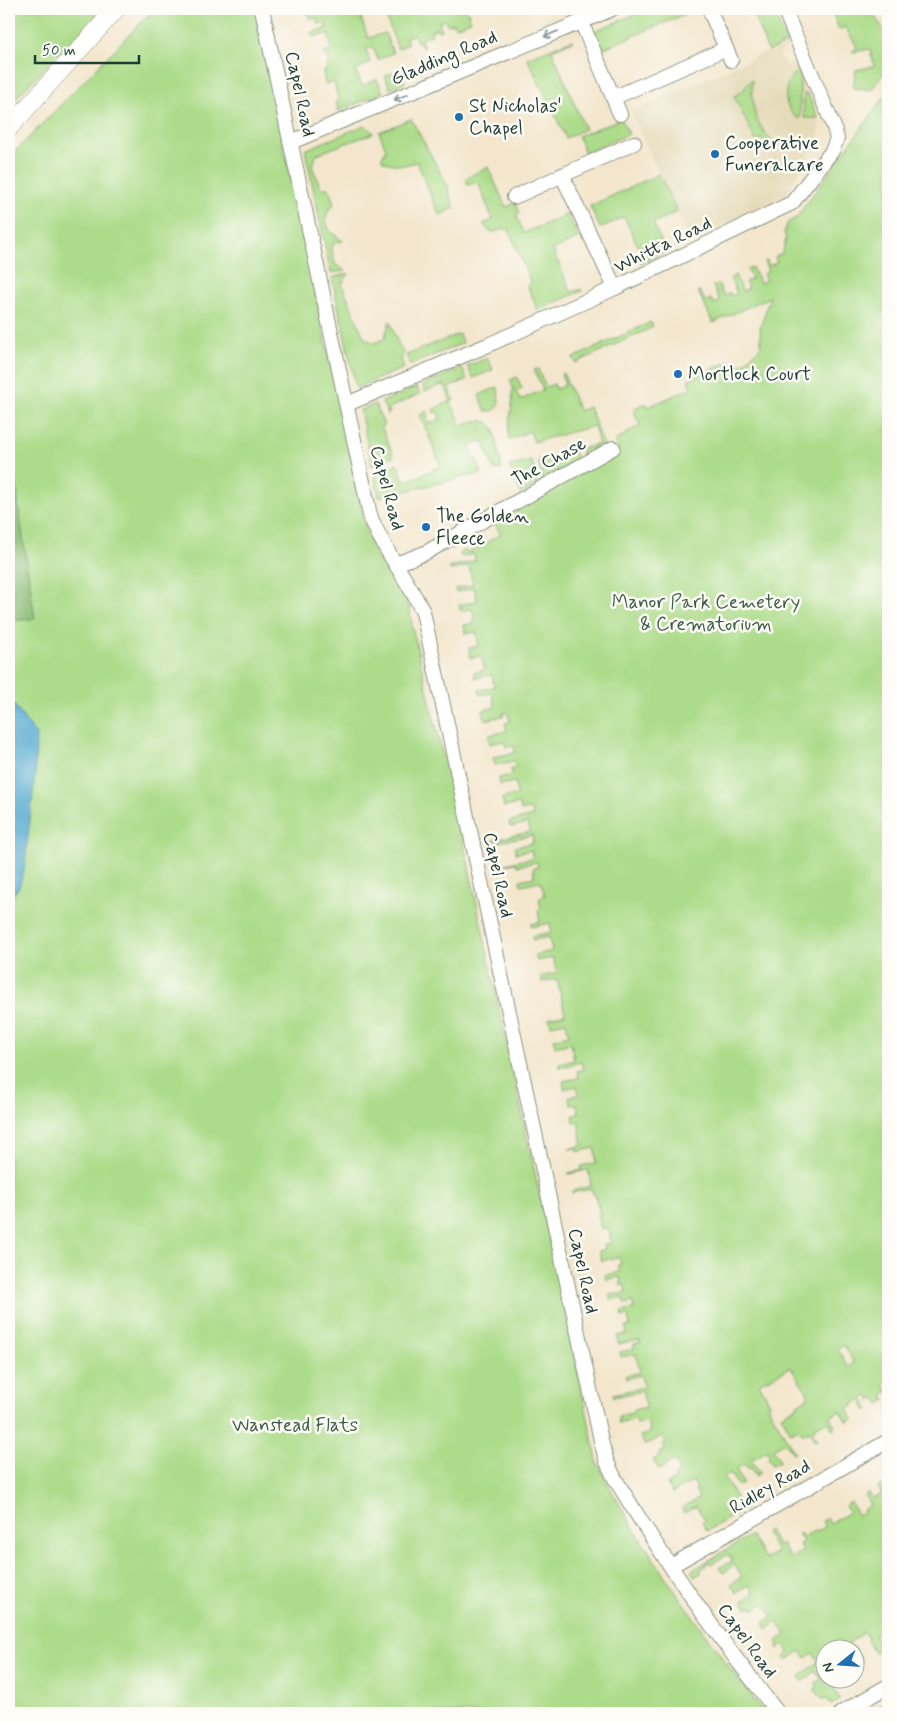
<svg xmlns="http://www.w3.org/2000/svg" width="897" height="1722" viewBox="0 0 897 1722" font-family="Mynerve,sans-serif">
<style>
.built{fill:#e5dbba}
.green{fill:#acdb89;stroke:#668c5e;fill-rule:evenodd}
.forest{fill:#89bb75;stroke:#547c54}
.water{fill:#56aad2;stroke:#3a7483}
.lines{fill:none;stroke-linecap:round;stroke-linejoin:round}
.minor-casing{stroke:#899280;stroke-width:16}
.major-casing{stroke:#899280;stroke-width:19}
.minor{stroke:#fff;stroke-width:14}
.major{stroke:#fff;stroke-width:18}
.oneway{stroke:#8f9e9a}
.poi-dot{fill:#1f6fb2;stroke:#fdfcf7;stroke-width:2}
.labels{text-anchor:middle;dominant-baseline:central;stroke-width:5;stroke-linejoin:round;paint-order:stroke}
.street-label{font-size:19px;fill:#1f3d34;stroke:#fdfcf7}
.poi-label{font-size:19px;fill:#1f3d34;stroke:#fdfcf7;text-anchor:start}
.park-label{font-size:19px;fill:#3b5d45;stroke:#fdfcf7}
</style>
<rect width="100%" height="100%" fill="#fdfcf7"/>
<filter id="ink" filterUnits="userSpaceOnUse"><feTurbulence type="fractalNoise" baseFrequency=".02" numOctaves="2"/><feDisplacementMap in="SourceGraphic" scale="10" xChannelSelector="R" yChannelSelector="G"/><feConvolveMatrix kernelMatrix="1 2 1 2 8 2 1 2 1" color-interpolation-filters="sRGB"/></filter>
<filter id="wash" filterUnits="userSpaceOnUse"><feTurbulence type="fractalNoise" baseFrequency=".0096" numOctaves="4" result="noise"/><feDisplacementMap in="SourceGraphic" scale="20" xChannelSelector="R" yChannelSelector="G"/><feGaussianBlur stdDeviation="1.12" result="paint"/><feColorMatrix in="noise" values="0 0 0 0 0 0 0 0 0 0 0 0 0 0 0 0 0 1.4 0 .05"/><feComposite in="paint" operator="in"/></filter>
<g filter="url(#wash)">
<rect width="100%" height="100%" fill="#f3e6cc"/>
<path class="built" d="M787 43 788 46 778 56 787 65 798 64 818 118 820 143 814 145 786 195 690 241 631 112Z"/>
<g class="green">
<path d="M9 9H103L9 105Z"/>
<path d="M154 9H254L367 534 375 554 409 605 412 626 466 854 598 1465C632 1531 675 1592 718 1652 733 1673 749 1692 764 1713H9V158Z"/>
<path d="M321 9H358L368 38 385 33 393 53 378 60 373 47 366 50 370 63 356 70 362 86 377 79 383 93 338 111 336 101 338 100 334 82 325 84 323 72H326L325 69 328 68 327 64 330 63 329 57H326L325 52 332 51 328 34 313 37 312 32 326 29 325 23 318 24 317 18 309 19 308 14 321 11Z"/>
<path d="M383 9H467L471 21 455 27 453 23 447 25 445 19 439 22 442 30 438 31 437 28 431 31 432 35 421 39 424 47 422 48 419 41 417 42 414 34 406 38 408 44 398 49Z"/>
<path d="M648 9H698L602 49 594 31Z"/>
<path d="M751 9H773L787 43 768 51Z"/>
<path d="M831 9H869L888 35V67L871 90 853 88 856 70 874 66 870 49 852 52 857 47 845 27 839 30Z"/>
<path d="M572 40 573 41 552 50 585 129 566 138 527 58Z"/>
<path d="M400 70 405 83 390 89 385 76Z"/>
<path d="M797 70H800V118H797C781 106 783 83 797 70Z"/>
<path d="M752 80C752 110 754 122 775 145L769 148 766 140 761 139 756 141 734 96C742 93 745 88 749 81Z"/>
<path d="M888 92V1383L884 1385 888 1392 883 1395 886 1400 880 1404 876 1398 871 1401 868 1395 863 1398 869 1410 867 1411 860 1400 852 1404V1406L847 1410 853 1419 847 1422 840 1411 830 1417 836 1428 833 1430 828 1421 814 1427 816 1429 812 1431 817 1440 815 1441 809 1431 803 1435 799 1429 791 1433 781 1415 798 1406 797 1404 808 1398 807 1392 791 1367 759 1383 770 1403 767 1405 795 1453 793 1454 785 1442 773 1449 780 1461 772 1465 768 1458 770 1456 767 1451 751 1460 760 1473 755 1476 751 1468 748 1469 745 1464 736 1469 743 1483 738 1486 730 1473 724 1477 740 1505 743 1503 746 1508 707 1531 702 1522 705 1520 696 1506 684 1513 682 1508 699 1498 695 1490 697 1488 693 1481 672 1493 667 1484 675 1479 674 1476 679 1473 677 1469 679 1468 674 1460 659 1470 653 1460 661 1456 660 1453 665 1450 663 1445 666 1443 662 1436 645 1446 640 1436 650 1433 647 1421 636 1424 635 1419 619 1424 618 1416 633 1413V1410L646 1407 642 1391 614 1397 613 1394 644 1387 641 1375 626 1379 625 1376 640 1372 636 1354 621 1357 620 1352 634 1349V1344L640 1343V1340L618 1344 617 1336 627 1334 626 1327 630 1326 628 1316 623 1317 622 1312 634 1309 633 1302 625 1304 623 1297 610 1300 609 1295 626 1293 625 1285H621L620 1277 606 1280 605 1275 620 1272 618 1265 621 1264 619 1257 602 1261 599 1251 605 1249 604 1244 611 1243 609 1228 601 1229 598 1215 600 1214 595 1194H593L592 1189 572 1193V1191L591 1186 588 1170 568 1174V1173L582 1170 581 1166 596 1163 595 1148 578 1152 577 1148 569 1149 583 1145 578 1122 574 1123 573 1115 579 1113 577 1104 571 1105 569 1097 579 1094 577 1086 564 1089 563 1081 578 1078 577 1071 583 1069 581 1062 560 1068 559 1064 574 1060 571 1043 555 1047 554 1039 569 1035 566 1022 551 1025 549 1018 565 1014 557 979 542 982 541 977 557 973 553 958 537 961 535 955 552 951 549 937 533 940 532 936 551 932 550 923 532 927 531 924 540 922 538 910 541 909 539 899 545 895 540 881 521 885 520 880 534 877 533 868 538 867 537 862 517 866 516 863 500 866 499 865 533 858 531 850 516 853 515 847 533 843 532 835 494 843 493 840 530 832 528 823 510 827 509 822 533 816 531 809 521 811 519 804 504 807 502 798 517 795 515 782 500 785 499 778 512 775 511 769 516 767 514 761 495 765 493 757 515 753 514 746 506 747 504 741 490 744 489 735 507 731 505 723 510 722 508 713H503V716L485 720 483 710 495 707 492 693 480 695 479 690 494 687 492 675 475 678 474 672 485 670 481 656 470 658 469 648 479 646 476 632 465 634 464 625 475 622 472 609 461 611 459 605 477 601 474 588 456 592 455 589 473 585 469 566 450 570V567L475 561 474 554 461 557 460 553 465 550 468 553 501 534 492 520 619 451 615 441 640 425 633 409 646 403 648 407 691 388 688 380 730 361 734 368 745 362 761 346 760 329 770 297 713 323 698 292 700 291 705 301 711 299 714 304 720 301 713 286 718 284 724 296 730 293 732 296 737 293 730 278 735 275 742 291 748 289 745 282 752 279 747 269 752 267 760 283 766 280 763 274 768 271 764 262 767 260 769 266 777 262 775 257 782 253 786 239 784 233 788 222 796 218ZM844 1345 854 1363 848 1367 838 1349Z"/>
<path d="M804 94H808L818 118H804Z"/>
<path d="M411 119 448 186 449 193 455 208 439 215 417 162C403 166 397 166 383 161L381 159 386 149 379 132Z"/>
<path d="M621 119 629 134 585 153 578 136Z"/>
<path d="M365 125 374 133 317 154 312 166 321 188H329L334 205 329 209 325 220 330 231 343 241 334 243 332 248 335 264 345 271 331 273 305 150Z"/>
<path d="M488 167 506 207 515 203 520 213 516 215 524 233 568 214 579 238 553 250 571 292 581 289 582 291 538 310 527 285 531 283 508 228 494 232 489 231 483 224 493 220 478 182 468 185 466 178Z"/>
<path d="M659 174 677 212 653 223 666 252 641 263 640 259 643 257 624 217 600 228 590 206Z"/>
<path d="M349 273 342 284 364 338 374 343 384 339 390 321 398 343 404 354 401 357 404 368 356 388 332 278Z"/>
<path d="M651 322 653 327 576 363 573 358Z"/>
<path d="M459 334 463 343 410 365 406 355Z"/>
<path d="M488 358 493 370 473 378 467 366Z"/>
<path d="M462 368 467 380 449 387 454 400 451 402 462 426C474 421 484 416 494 428L502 469 494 470 483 441 470 446 482 473 379 497 374 473 397 463 405 482 441 466 420 415 427 411 429 415 426 417 429 424 440 419 438 412 434 413 433 409 451 401 444 384 425 392 423 385Z"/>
<path d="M538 369 546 387 554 384 556 389 565 385 561 374 563 373 579 411 589 407 604 445 583 458 580 449 599 444 594 426 534 442 530 431 509 440C507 423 514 408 512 391L514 390 510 380 517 377 522 388 516 391 520 400 543 390 534 370Z"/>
<path d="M417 387 420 394 389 408 388 415 382 402Z"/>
<path d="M498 387 499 406 493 411H485L479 395Z"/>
<path d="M375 404 384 425 381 426 394 456 372 466 360 410Z"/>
<path d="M574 450 577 461 543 481 538 460Z"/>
<path d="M532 461 538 484 521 494 509 466Z"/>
<path d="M885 1483 888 1490V1627L887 1625 874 1635 881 1649 874 1653 867 1640 868 1639 864 1632 849 1643 852 1648 854 1647 862 1660 855 1664 854 1650H824V1680H836L831 1683 840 1700 831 1705 827 1699 823 1700 814 1689 818 1687 815 1683 822 1679 815 1671 803 1682 799 1677 819 1661 813 1653 806 1658 800 1651 787 1661 784 1657 789 1652 785 1646H782L778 1649 776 1647 779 1645 777 1641 786 1634 777 1622 767 1629 764 1623 773 1616 764 1603 754 1610 751 1606 747 1608 743 1601 754 1593 749 1585 737 1593 731 1584 742 1576 734 1565 723 1573 719 1568 732 1561 728 1554 711 1564 710 1562 705 1565 706 1566 700 1570 702 1572 695 1577 691 1571 751 1535 765 1559 777 1552 765 1532 769 1530 778 1546 782 1544 790 1558 803 1551 799 1544 803 1541 798 1534 800 1533 803 1537 814 1531 816 1532 825 1527 822 1521 827 1518 830 1524 836 1521V1520L849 1512 845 1506 851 1502 857 1515 864 1512 863 1510 870 1505 864 1495 868 1493 872 1499 882 1494 878 1487Z"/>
<path d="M888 1700V1713H865Z"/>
</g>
<path class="forest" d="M9 440 35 619 9 621Z"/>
<path class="water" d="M9 698 36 735 35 776 24 871 19 887 9 901Z"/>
</g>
<g filter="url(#ink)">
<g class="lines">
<defs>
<g id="minor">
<path d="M262 9 370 515C383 550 407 578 423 612L602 1445 607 1462 614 1477C663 1559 718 1638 778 1713"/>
<path d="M709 9 731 60"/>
<path d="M581 21 620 114"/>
<path d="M613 98 725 49"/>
<path d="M291 142 612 9"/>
<path d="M562 175 615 288"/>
<path d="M514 197 634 143"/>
<path d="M347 404 488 345 615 288 792 203 832 151 837 139 834 127 784 9"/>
<path d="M396 564 425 553 613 448"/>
<path d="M671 1566 888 1441"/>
<path d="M841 1713 888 1686"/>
</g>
<path id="major" d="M9 128 116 9"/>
</defs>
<use href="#minor" class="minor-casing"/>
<use href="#major" class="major-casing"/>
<use href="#minor" class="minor"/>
<use href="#major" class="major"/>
</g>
<defs><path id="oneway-shaft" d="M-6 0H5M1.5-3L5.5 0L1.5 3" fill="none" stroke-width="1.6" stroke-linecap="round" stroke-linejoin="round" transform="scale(1.25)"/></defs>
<g class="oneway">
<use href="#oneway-shaft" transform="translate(551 34) rotate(157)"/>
<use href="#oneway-shaft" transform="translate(401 97) rotate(157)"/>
</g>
</g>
<g class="poi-dot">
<circle cx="459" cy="117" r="5"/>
<circle cx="715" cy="154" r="5"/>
<circle cx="678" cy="374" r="5"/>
<circle cx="426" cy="527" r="5"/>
</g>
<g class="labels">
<g class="street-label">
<text transform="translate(444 58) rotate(-23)">Gladding Road</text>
<text transform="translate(300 94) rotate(78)">Capel Road</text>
<text transform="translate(663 245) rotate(-26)">Whitta Road</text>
<text transform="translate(549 462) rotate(-29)">The Chase</text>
<text transform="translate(387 488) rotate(75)">Capel Road</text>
<text transform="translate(498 875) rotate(78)">Capel Road</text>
<text transform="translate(583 1271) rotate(78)">Capel Road</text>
<text transform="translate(770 1487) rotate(-30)">Ridley Road</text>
<text transform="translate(747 1641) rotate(54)">Capel Road</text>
</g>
<g class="poi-label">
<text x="469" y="106">St Nicholas'<tspan x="469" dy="22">Chapel</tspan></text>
<text x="725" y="143">Cooperative<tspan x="725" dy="22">Funeralcare</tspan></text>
<text x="688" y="374">Mortlock Court</text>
<text x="436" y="516">The Golden<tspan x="436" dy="22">Fleece</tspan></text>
</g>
<g class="park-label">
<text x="706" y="602">Manor Park Cemetery<tspan x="706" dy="22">&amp; Crematorium</tspan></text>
<text x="295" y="1425">Wanstead Flats</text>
</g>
</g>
<rect width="897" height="1722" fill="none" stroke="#fdfcf7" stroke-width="30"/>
<g transform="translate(840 1664) rotate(253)"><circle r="24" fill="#fdfcf7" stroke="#a4b0a9"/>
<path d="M0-4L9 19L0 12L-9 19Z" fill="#1f6fb2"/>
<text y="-8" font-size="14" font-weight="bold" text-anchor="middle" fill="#1f3d34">N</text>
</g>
<path d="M35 55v8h104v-8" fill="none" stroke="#1f3d34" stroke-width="2.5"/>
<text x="42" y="55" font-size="15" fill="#1f3d34" stroke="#fdfcf7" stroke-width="4" paint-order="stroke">50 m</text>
</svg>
